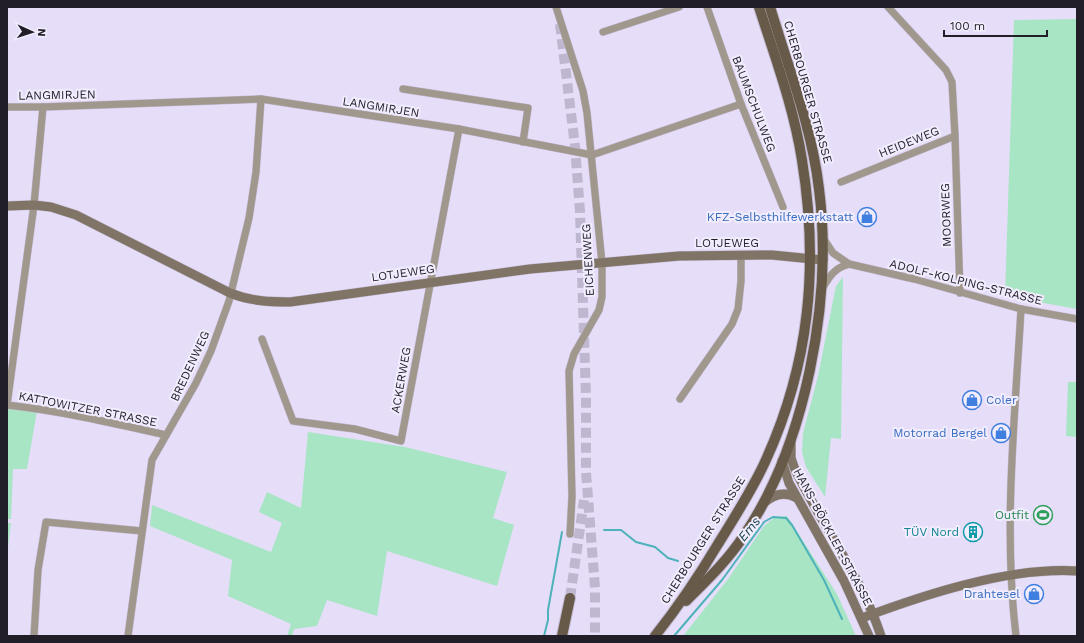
<svg xmlns="http://www.w3.org/2000/svg" width="1084" height="643" viewBox="0 0 1084 643" font-family="'Work Sans',sans-serif">
<style>
.green{fill:#a8e5c4}
.lines{fill:none;stroke-linecap:round;stroke-linejoin:round}
.stream{stroke:#4db2b9;stroke-width:2}
.primary-tunnel{stroke:#bfb7cf;stroke-width:10;stroke-dasharray:10 5;stroke-linecap:butt}
.street-casing{stroke:#c3bbd3;stroke-width:8}
.secondary-casing{stroke:#c3bbd3;stroke-width:10}
.primary-casing{stroke:#c3bbd3;stroke-width:12}
.street{stroke:#a0988d;stroke-width:7}
.secondary{stroke:#7f7465;stroke-width:9}
.primary{stroke:#685a48;stroke-width:10}
.labels{text-anchor:middle;dominant-baseline:central;stroke-width:4;stroke-linejoin:round;paint-order:stroke}
.street-label{font-size:12px;fill:#211e28;stroke:#f2edfe}
.shop-label{font-size:12px;fill:#366cbe;stroke:#f2edfe;text-anchor:end}
.leisure-label{font-size:12px;fill:#27864d;stroke:#f2edfe;text-anchor:end}
.culture-label{font-size:12px;fill:#0d838f;stroke:#f2edfe;text-anchor:end}
.water-label{font-size:13px;font-style:italic;fill:#124144;stroke:#f2edfe}
</style>
<rect width="100%" height="100%" fill="#e6ddf9"/>
<g class="green">
<path d="M1077 19V309L1005 296 1014 20Z"/>
<path d="M843 277 841 439 831 438 825 497 806 467 802 452 803 433 818 376 836 286Z"/>
<path d="M1068 382H1077V437L1066 436Z"/>
<path d="M7 408 37 411 27 469H13L11 519H7Z"/>
<path d="M308 432 405 447 507 472 493 518 514 525 497 586 387 551 377 616 327 600 317 626 294 629 292 636H287L291 624 228 596 232 560 150 526 152 505 271 552 282 523 259 512 267 492 301 508Z"/>
<path d="M787 516 837 594 856 636H683L728 579 764 526 775 517Z"/>
<path d="M7 523H11L7 556Z"/>
</g>
<g class="lines">
<g class="stream">
<path d="M604 530H621L636 542 655 547 668 558 678 561"/>
<path d="M544 636 548 620V610L562 532"/>
<path d="M674 636 722 580 764 522 773 517 786 518 792 525 824 580 842 619"/>
</g>
<g class="primary-tunnel">
<path d="M560 24 575 146 580 212 586 397V472L595 588V636"/>
<path d="M570 598 584 500"/>
</g>
<defs>
<g id="street">
<path d="M556 7 583 91 587 113 602 263V297L599 310 574 354 569 371 572 496 570 534"/>
<path d="M707 7 741 104 783 207"/>
<path d="M603 32 679 7"/>
<path d="M403 89 528 108 523 142"/>
<path d="M7 107H43L261 99 459 129 592 155 741 104"/>
<path d="M955 136 960 293"/>
<path d="M841 182 955 136 952 82 946 70 888 7"/>
<path d="M823 238 833 253 849 264 914 279 1021 309 1077 319"/>
<path d="M822 289C829 277 834 268 849 264"/>
<path d="M262 339 293 421 355 429 401 441 459 129"/>
<path d="M680 399 732 324 738 309 741 281V255"/>
<path d="M7 405 34 205 43 107"/>
<path d="M7 405C61 411 113 423 166 435"/>
<path d="M34 636 38 570 46 522 142 531"/>
<path d="M128 636 152 460 196 383 211 351 229 301 249 218 256 172 261 99"/>
<path d="M1016 636C1003 528 1015 417 1021 309"/>
</g>
<g id="secondary">
<path d="M7 206 34 205 51 207 76 215 230 293C250 301 269 302 290 302L530 269 679 256 772 255 823 260"/>
<path d="M791 441V458L794 467C821 525 861 575 881 636"/>
<path d="M782 461 789 483 844 581 869 636"/>
<path d="M764 503C774 494 785 491 797 498"/>
<path d="M862 618C926 594 1008 567 1077 571"/>
</g>
<g id="primary">
<path d="M686 601C706 581 727 561 743 537 806 445 833 299 819 189 812 127 788 67 770 7"/>
<path d="M562 636 570 598"/>
<path d="M655 636C678 607 699 576 718 544 735 517 752 490 765 462 810 364 819 265 802 160 794 108 775 57 759 7"/>
</g>
</defs>
<use href="#street" class="street-casing"/>
<use href="#secondary" class="secondary-casing"/>
<use href="#primary" class="primary-casing"/>
<use href="#street" class="street"/>
<use href="#secondary" class="secondary"/>
<use href="#primary" class="primary"/>
</g>
<defs>
<symbol id="shop-ring" viewBox="-11 -11 22 22"><circle r="9.5" fill="#f2edfe" stroke="#3f7fe0" stroke-width="1.5"/><path d="M-5-2.5h2.3a2.7 3.5 0 0 1 5.4 0H5L5.5 6h-11ZM-1.5-2.5h3a1.5 2.3 0 0 0-3 0Z" fill="#3f7fe0"/></symbol>
<symbol id="stadium-ring" viewBox="-11 -11 22 22"><circle r="9.5" fill="#f2edfe" stroke="#2e9e5b" stroke-width="1.5"/><path d="M0-5a6.5 5 0 1 0 0 10a6.5 5 0 1 0 0-10ZM-3.5-1.8h7v3.6h-7Z" fill="#2e9e5b"/></symbol>
<symbol id="building-ring" viewBox="-11 -11 22 22"><circle r="9.5" fill="#f2edfe" stroke="#0f9aa8" stroke-width="1.5"/><path d="M-4-6H4V6H1V3H-1V6H-4ZM-2.5-4.3h1.7v1.8h-1.7ZM.8-4.3h1.7v1.8H.8ZM-2.5-1h1.7V.8h-1.7ZM.8-1h1.7V.8H.8Z" fill="#0f9aa8"/></symbol>
</defs>
<g fill-rule="evenodd">
<use href="#shop-ring" x="856" y="206" width="22" height="22"/>
<use href="#shop-ring" x="961" y="389" width="22" height="22"/>
<use href="#shop-ring" x="990" y="422" width="22" height="22"/>
<use href="#stadium-ring" x="1032" y="504" width="22" height="22"/>
<use href="#building-ring" x="962" y="521" width="22" height="22"/>
<use href="#shop-ring" x="1023" y="583" width="22" height="22"/>
</g>
<g class="labels">
<g class="street-label">
<text transform="translate(808 92) rotate(74)">CHERBOURGER STRASSE</text>
<text transform="translate(57 95) rotate(-1)">LANGMIRJEN</text>
<text transform="translate(754 104) rotate(69)">BAUMSCHULWEG</text>
<text transform="translate(381 107) rotate(9)">LANGMIRJEN</text>
<text transform="translate(909 142) rotate(-22)">HEIDEWEG</text>
<text transform="translate(946 215) rotate(-92)">MOORWEG</text>
<text x="727" y="243">LOTJEWEG</text>
<text transform="translate(588 260) rotate(-93)">EICHENWEG</text>
<text transform="translate(403 273) rotate(-8)">LOTJEWEG</text>
<text transform="translate(966 282) rotate(14)">ADOLF-KOLPING-STRASSE</text>
<text transform="translate(190 366) rotate(-65)">BREDENWEG</text>
<text transform="translate(401 380) rotate(-80)">ACKERWEG</text>
<text transform="translate(88 409) rotate(11)">KATTOWITZER STRASSE</text>
<text transform="translate(833 537) rotate(62)">HANS-BÖCKLER-STRASSE</text>
<text transform="translate(703 540) rotate(-58)">CHERBOURGER STRASSE</text>
</g>
<g class="shop-label">
<text x="853" y="217">KFZ-Selbsthilfewerkstatt</text>
<text x="986" y="400" text-anchor="start">Coler</text>
<text x="987" y="433">Motorrad Bergel</text>
<text x="1020" y="594">Drahtesel</text>
</g>
<g class="leisure-label">
<text x="1029" y="515">Outfit</text>
</g>
<g class="culture-label">
<text x="959" y="532">TÜV Nord</text>
</g>
<g class="water-label">
<text transform="translate(749 529) rotate(-51)">Ems</text>
</g>
</g>
<rect width="1084" height="643" fill="none" stroke="#211e28" stroke-width="16"/>
<g transform="translate(32 32) rotate(93)" stroke="#f2edfe" stroke-width="3" paint-order="stroke">
<path d="M0-3L7 15L0 10L-7 15Z" fill="#211e28"/>
<text y="-6" font-size="11" font-weight="bold" text-anchor="middle" fill="#211e28">N</text>
</g>
<path d="M944 30v6h103v-6" fill="none" stroke="#211e28" stroke-width="2"/>
<text x="950" y="30" font-size="12" fill="#211e28" stroke="#f2edfe" stroke-width="3" paint-order="stroke">100 m</text>
</svg>
